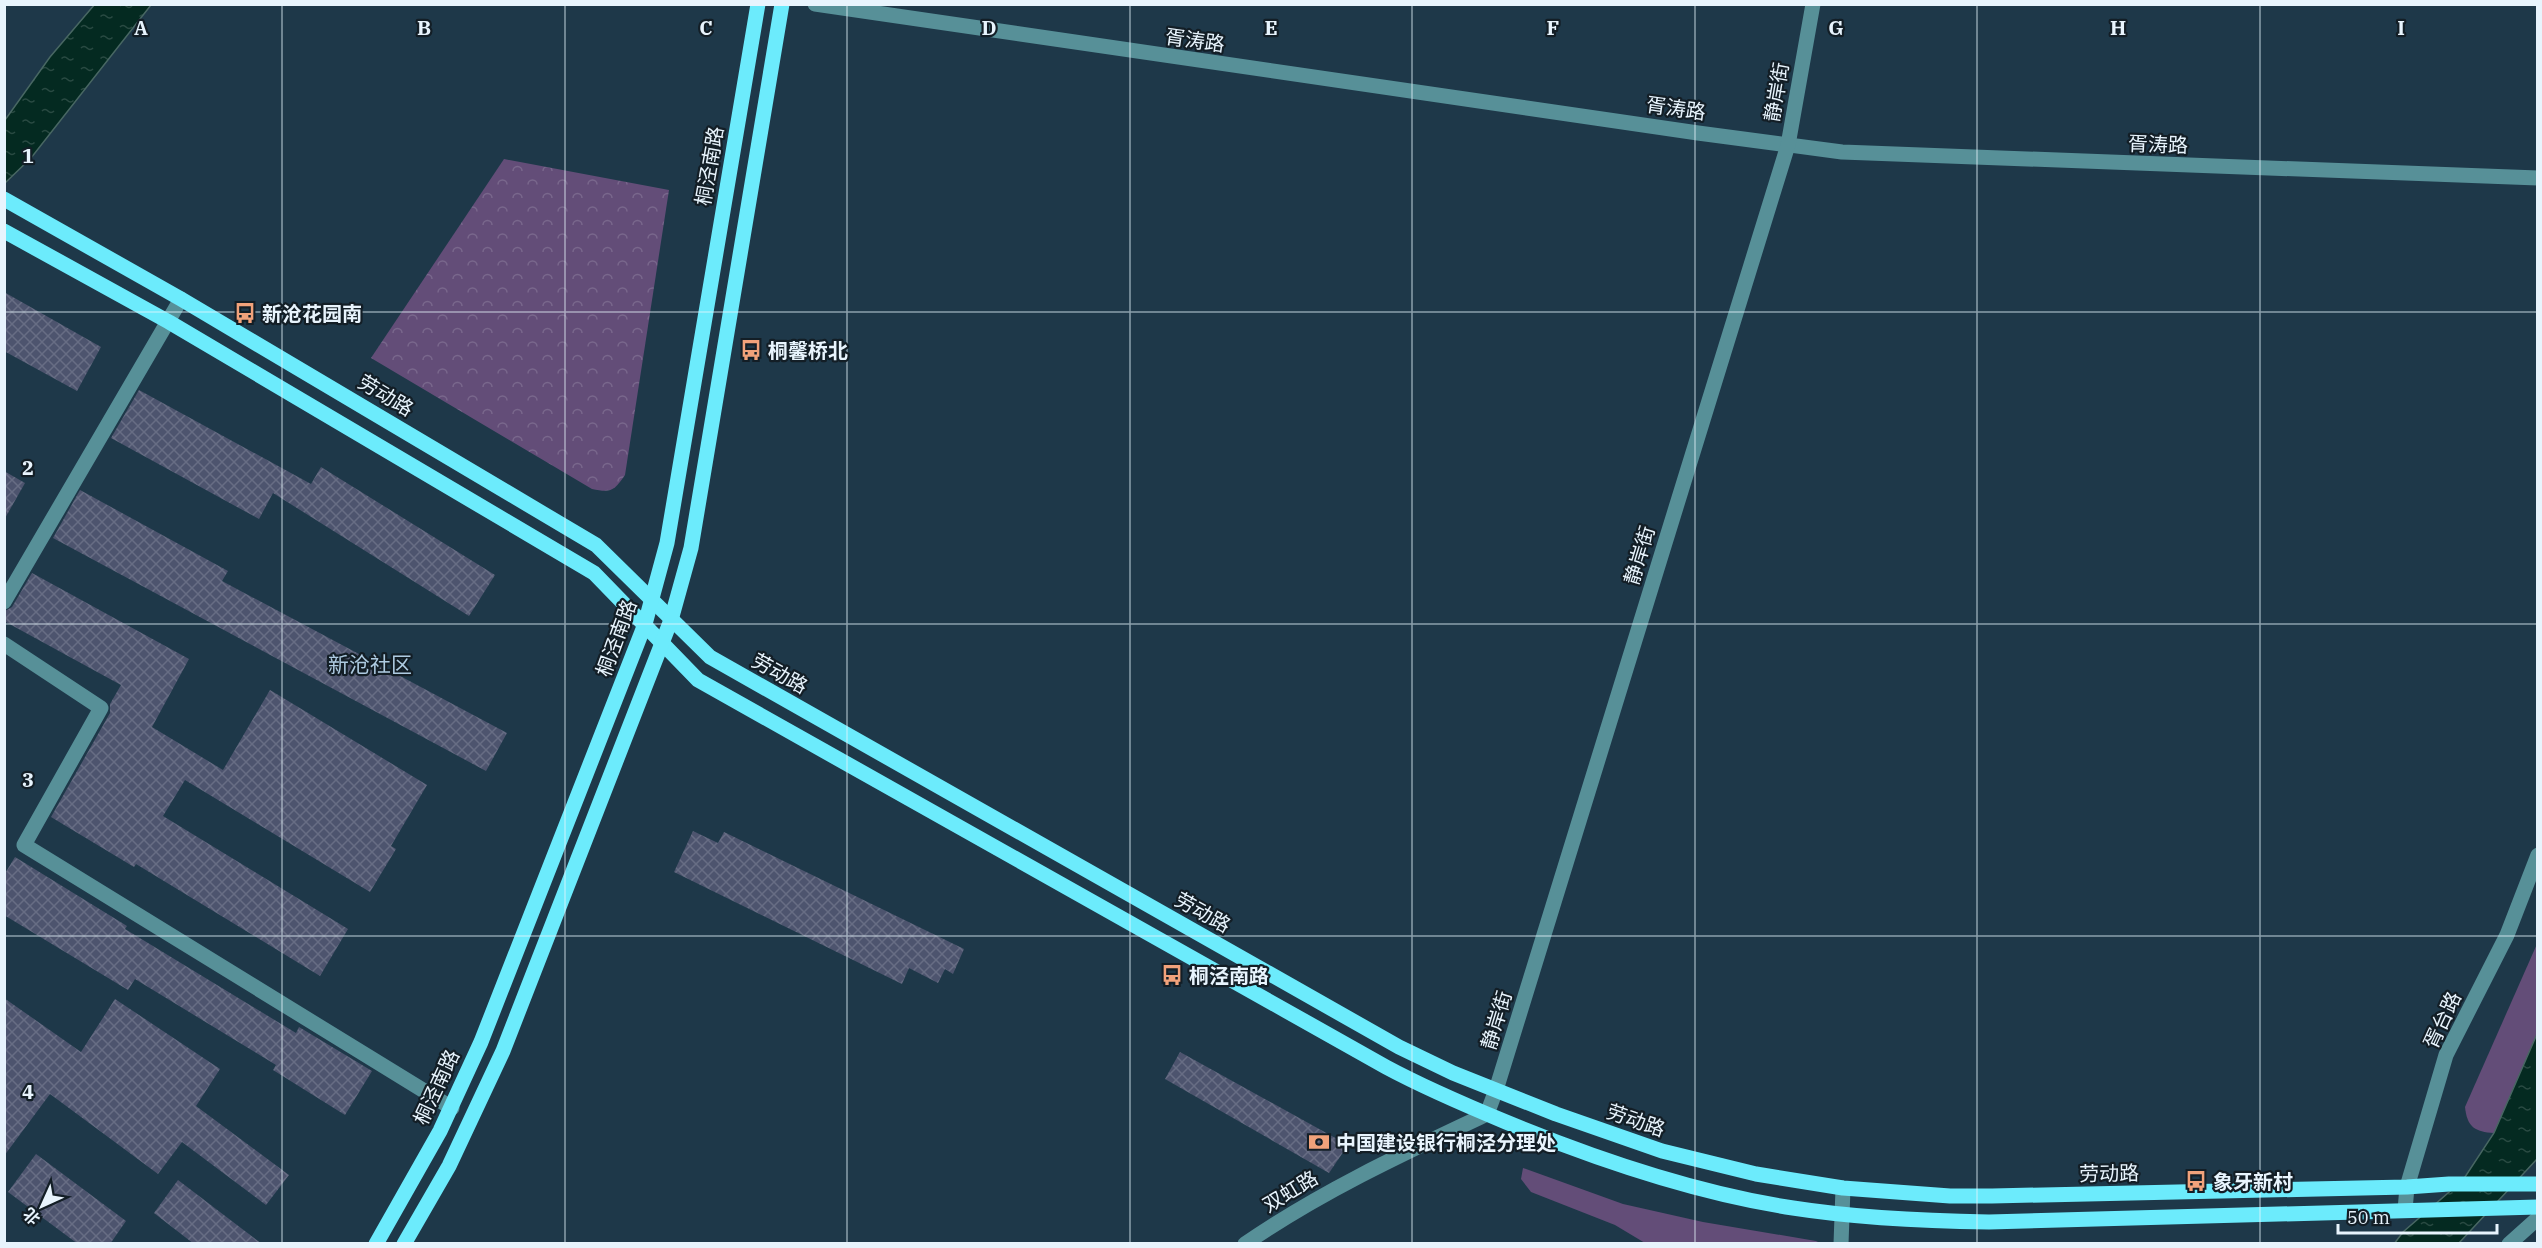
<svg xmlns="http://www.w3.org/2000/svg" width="2542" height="1248" viewBox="0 0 2542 1248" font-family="'IBM Plex Serif','Noto Sans SC',serif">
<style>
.green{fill:#634d78}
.park{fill:url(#park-crowns)}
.water{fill:url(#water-ripples);stroke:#486763;stroke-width:1.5}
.building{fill:url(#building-cross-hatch)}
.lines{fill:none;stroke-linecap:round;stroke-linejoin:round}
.minor{stroke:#579098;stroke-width:15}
.major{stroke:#6cebfc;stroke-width:15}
.grid{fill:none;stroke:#e8f4fd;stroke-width:1.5;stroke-opacity:0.55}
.labels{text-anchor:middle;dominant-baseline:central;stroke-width:4.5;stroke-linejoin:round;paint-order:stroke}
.street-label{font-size:20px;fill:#e8f4fd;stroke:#131e26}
.poi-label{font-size:20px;font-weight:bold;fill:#e8f4fd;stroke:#131e26;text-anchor:start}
.neighbourhood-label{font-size:21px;fill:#aecbe1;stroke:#131e26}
.grid-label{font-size:20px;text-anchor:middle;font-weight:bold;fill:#e8f4fd;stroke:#131e26;stroke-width:4.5;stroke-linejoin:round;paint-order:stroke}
</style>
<defs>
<pattern id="park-crowns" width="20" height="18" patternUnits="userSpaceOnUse" patternTransform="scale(1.5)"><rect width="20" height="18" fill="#634d78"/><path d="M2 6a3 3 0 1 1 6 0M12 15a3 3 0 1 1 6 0" fill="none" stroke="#79678c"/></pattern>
<pattern id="water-ripples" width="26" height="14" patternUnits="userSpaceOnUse" patternTransform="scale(1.5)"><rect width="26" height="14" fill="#042a21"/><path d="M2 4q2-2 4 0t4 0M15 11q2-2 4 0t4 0" fill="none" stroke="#294a42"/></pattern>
<pattern id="building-cross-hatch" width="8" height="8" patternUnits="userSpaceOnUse" patternTransform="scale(1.5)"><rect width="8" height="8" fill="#4d546e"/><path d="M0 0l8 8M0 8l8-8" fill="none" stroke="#676d84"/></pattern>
</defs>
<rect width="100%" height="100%" fill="#1e3849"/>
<g class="green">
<path d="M2537 944V1034L2494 1133C2475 1132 2467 1127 2465 1107Z"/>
<path d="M1523 1168 1623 1204 1703 1222 1816 1241 1820 1243H1645L1615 1225 1531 1192 1521 1179Z"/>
</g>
<path class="park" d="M504 159 669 190 625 475C614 491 611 493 592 489L371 358Z"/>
<g class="water">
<path d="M95 4 151 5 31 158 5 183V120L50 57Z"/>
<path d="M2537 1034V1159L2459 1243 2394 1244 2403 1232 2463 1180 2494 1133Z"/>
</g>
<g class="building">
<path d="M4 292 101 347 77 391 4 351Z"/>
<path d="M139 390 311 484 321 467 495 575 469 616 273 493 259 519 111 438Z"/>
<path d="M4 471 25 483 4 520Z"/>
<path d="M80 490 228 571 222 581 507 733 486 771 53 538Z"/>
<path d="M32 573 189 659 152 727 223 770 270 690 427 785 391 846 396 849 370 892 185 780 163 816 348 929 320 976 136 864 134 867 51 817 110 713V704L121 685 4 621 5 611 12 607Z"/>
<path d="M693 831 718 843 724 832 964 949 953 974 945 969 938 983 909 968 902 984 674 872Z"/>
<path d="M15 857 127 926 125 929 296 1033 299 1027 372 1071 345 1115 273 1070 276 1065 135 979 128 990 4 915V875Z"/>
<path d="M4 998 81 1052 115 999 220 1069 196 1106 289 1175 266 1205 182 1142 158 1174 50 1094 4 1156Z"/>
<path d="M1180 1052 1348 1145 1329 1173 1165 1079Z"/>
<path d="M36 1154 126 1221 110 1244H78L8 1192Z"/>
<path d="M178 1180 262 1244H194L154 1213Z"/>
</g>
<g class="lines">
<g class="minor">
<path d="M815 4 1698 133 1842 152 2538 178"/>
<path d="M4 602 181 299"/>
<path d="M4 644 101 708 24 845 452 1108"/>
<path d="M2405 1210 2407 1187 2446 1055 2507 935 2538 855"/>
<path d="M1245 1244C1320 1192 1404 1153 1487 1114L1496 1090 1788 145 1813 4"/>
<path d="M1841 1244 1843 1188"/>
<path d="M2509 1244 2538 1218"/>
</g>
<g class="major">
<path d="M4 199 181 299 596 545 710 657 1399 1047 1453 1073 1556 1114 1662 1151 1756 1174 1843 1188 1950 1196H1992L2407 1187 2449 1184H2538"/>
<path d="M4 231 169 322 594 573 698 680 1386 1067C1425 1088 1465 1105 1506 1122 1598 1160 1695 1193 1793 1208 1857 1218 1924 1221 1989 1222L2538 1207"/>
<path d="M376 1244 440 1131 481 1042 645 624 667 543 758 4"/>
<path d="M404 1244 449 1166 503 1051 671 620 691 548 782 4"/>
</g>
</g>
<path class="grid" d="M282 4V1244M565 4V1244M847 4V1244M1130 4V1244M1412 4V1244M1695 4V1244M1977 4V1244M2260 4V1244M4 312H2538M4 624H2538M4 936H2538"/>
<defs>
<symbol id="bus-bare" viewBox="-9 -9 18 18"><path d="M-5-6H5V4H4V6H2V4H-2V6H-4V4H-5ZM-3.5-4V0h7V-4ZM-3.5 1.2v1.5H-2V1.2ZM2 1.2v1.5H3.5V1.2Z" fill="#f1a27b" stroke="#131e26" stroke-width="2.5" paint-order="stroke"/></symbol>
<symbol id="bank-bare" viewBox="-9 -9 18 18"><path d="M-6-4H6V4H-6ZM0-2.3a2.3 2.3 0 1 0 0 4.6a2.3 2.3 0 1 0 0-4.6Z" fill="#f1a27b" stroke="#131e26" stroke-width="2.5" paint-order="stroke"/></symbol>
</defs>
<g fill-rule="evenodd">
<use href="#bus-bare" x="230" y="298" width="30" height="30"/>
<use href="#bus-bare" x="736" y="335" width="30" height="30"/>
<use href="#bus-bare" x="1157" y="960" width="30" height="30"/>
<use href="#bank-bare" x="1304" y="1127" width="30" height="30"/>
<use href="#bus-bare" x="2181" y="1166" width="30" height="30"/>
</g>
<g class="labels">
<g class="street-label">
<text transform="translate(1195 40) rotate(8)">胥涛路</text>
<text transform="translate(1776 92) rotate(-80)">静岸街</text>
<text transform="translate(1676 108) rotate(8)">胥涛路</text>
<text transform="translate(2158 144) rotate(2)">胥涛路</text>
<text transform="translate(709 166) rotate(-80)">桐泾南路</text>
<text transform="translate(386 395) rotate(31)">劳动路</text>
<text transform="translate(1639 555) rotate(-73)">静岸街</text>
<text transform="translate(616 638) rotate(-70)">桐泾南路</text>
<text transform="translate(780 673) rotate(29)">劳动路</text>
<text transform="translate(1203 912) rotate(29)">劳动路</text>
<text transform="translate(1496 1020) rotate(-73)">静岸街</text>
<text transform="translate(2442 1020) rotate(-65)">胥台路</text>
<text transform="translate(436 1087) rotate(-65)">桐泾南路</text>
<text transform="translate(1636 1120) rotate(19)">劳动路</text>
<text transform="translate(2109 1173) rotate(-1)">劳动路</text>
<text transform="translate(1290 1191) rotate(-31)">双虹路</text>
</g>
<g class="poi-label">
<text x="262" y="313">新沧花园南</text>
<text x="768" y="350">桐馨桥北</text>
<text x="1189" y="975">桐泾南路</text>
<text x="1336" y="1142">中国建设银行桐泾分理处</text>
<text x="2213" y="1181">象牙新村</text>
</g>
<g class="neighbourhood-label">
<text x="370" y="664">新沧社区</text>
</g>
</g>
<g class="grid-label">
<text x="141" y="35">A</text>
<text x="424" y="35">B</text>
<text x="706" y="35">C</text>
<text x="989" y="35">D</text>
<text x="1271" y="35">E</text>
<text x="1553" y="35">F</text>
<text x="1836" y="35">G</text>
<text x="2118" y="35">H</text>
<text x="2401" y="35">I</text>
<text x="28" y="163">1</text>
<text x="28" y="475">2</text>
<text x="28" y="787">3</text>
<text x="28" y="1099">4</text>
</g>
<rect width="2542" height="1248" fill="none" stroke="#e8f4fd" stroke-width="12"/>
<g transform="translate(42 1206) rotate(225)" stroke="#131e26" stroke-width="4.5" paint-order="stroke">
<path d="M0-4.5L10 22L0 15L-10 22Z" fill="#e8f4fd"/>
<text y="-9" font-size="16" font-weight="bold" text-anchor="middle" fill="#e8f4fd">北</text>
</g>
<path d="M2338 1224v9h159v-9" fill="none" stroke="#e8f4fd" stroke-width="3"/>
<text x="2347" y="1224" font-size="18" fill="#e8f4fd" stroke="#131e26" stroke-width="4.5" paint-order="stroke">50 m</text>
</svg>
